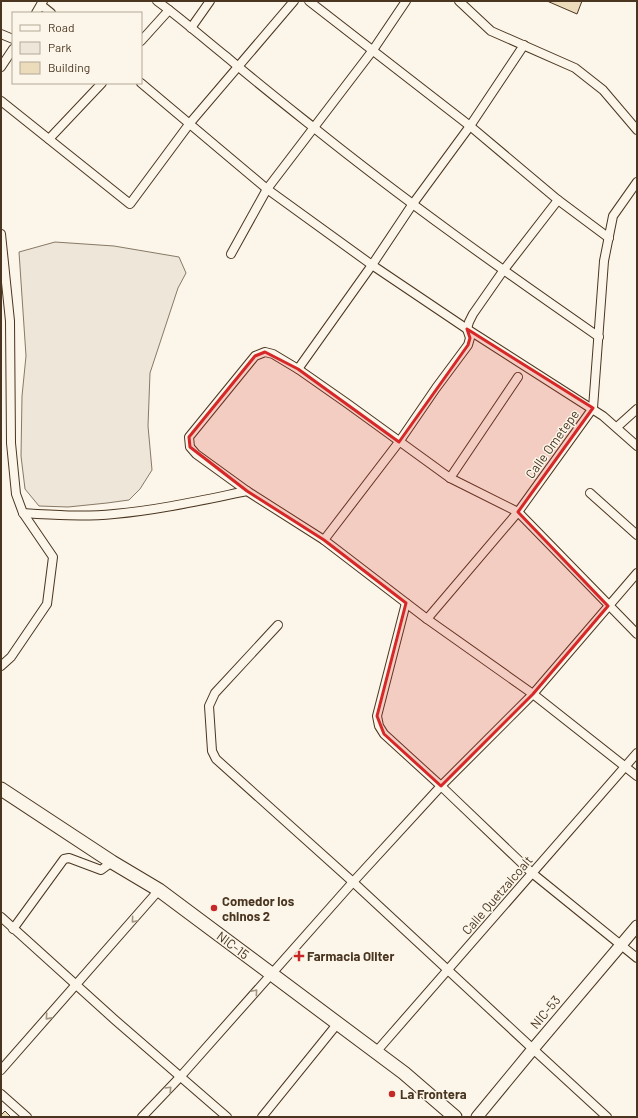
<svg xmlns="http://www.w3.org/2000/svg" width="638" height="1118" viewBox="0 0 638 1118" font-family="Barlow,sans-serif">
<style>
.green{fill:#ede6d9;stroke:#887966}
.building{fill:#ecdcbc;stroke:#4a3520}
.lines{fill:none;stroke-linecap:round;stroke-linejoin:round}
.minor-casing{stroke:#4a3520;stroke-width:10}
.secondary-casing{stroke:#4a3520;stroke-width:13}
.trunk-casing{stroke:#4a3520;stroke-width:15}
.minor{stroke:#fbf6e9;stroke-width:8}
.secondary{stroke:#fbf6e9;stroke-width:11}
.trunk{stroke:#fbf6e9;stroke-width:13}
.oneway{stroke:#a29684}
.marked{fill:#d62828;fill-opacity:0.2;stroke:#d62828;stroke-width:3;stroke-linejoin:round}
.poi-dot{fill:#c62828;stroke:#fbf6e9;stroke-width:1.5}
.labels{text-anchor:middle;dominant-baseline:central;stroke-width:3;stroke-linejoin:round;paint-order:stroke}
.street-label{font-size:13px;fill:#4a3520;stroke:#fbf6e9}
.poi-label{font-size:13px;font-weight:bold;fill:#4a3520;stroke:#fbf6e9;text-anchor:start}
</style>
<rect width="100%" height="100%" fill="#fbf6e9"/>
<path class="green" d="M55 242 114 246 179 257 186 273 178 288 150 373 148 426 152 470 140 489 129 500 107 503 68 507 39 506 25 489 21 456 22 396 26 356 19 252Z"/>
<g class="building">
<path d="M547 1H582L577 14Z"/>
<path d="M5 1111 11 1117H1V1115Z"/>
</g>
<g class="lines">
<defs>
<g id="minor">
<path d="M157 1C182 19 204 39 228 58 256 82 284 104 313 127 405 201 501 269 599 337"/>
<path d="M309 1 470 126 558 200 609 238"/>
<path d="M459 1 491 31 575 68 603 90 637 130"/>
<path d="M41 5 51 13"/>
<path d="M36 13 43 1"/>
<path d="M191 28 210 1"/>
<path d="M1 34 13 39"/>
<path d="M141 41 169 10"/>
<path d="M1 67 13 49"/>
<path d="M141 83 267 189 372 265 467 329 603 416 637 446"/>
<path d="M1 101 130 204 190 123 294 1"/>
<path d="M49 139 102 83"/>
<path d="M1 234 10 321 11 443 16 494 23 513 53 557 47 604 11 657 1 666"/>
<path d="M231 254 267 189 373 50 406 1"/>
<path d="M298 369 372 265 412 205 470 126 524 45"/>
<path d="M617 427 637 409"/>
<path d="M450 478 518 377"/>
<path d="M590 493 637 535"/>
<path d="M23 513C53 515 84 517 114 514 159 510 203 500 247 491"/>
<path d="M324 540 399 442 436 388 468 345 470 338 467 329 469 322 473 314 503 271 558 200"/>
<path d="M406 603 377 716 379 726 384 734 441 786 532 873 637 958"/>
<path d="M427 619 518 512 593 408 604 261 613 216 637 182"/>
<path d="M278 625 215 693 209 706 212 751 216 759 353 882 533 1049 607 1117"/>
<path d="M637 634 518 512 450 478 348 404 298 369 273 354 265 352 255 356 189 437 190 447 196 454 247 491 324 540 427 619 533 694 637 776"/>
<path d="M1 917 115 1020 227 1117"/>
<path d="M13 929 64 859 69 858 101 870 112 862"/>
<path d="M376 1052 637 753"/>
<path d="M1 1070 159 890"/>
<path d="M1 1094 27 1117"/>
<path d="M142 1117 181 1076 353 882 441 786 533 694 637 573"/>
<path d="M262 1117 338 1023"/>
</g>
<path id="secondary" d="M477 1117 533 1049 637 926"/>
<path id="trunk" d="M1 789 112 862 159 890 404 1073 455 1117"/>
</defs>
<use href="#minor" class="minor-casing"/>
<use href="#secondary" class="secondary-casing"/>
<use href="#trunk" class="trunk-casing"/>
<use href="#minor" class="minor"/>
<use href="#secondary" class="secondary"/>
<use href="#trunk" class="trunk"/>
</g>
<defs><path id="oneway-chevron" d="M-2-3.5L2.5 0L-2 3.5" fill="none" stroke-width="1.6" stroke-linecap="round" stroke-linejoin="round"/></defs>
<g class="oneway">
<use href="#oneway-chevron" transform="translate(134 920) rotate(131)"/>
<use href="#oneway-chevron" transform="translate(255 992) rotate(-49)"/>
<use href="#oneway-chevron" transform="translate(48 1017) rotate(132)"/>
<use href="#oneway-chevron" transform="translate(169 1089) rotate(-46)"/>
</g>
<path class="marked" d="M467 329 593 408 518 512 608 606 533 694 441 786 384 734 377 716 406 603 324 540 247 491 190 447 189 437 255 356 265 352 298 369 399 442 468 345 470 338Z"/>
<g class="poi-dot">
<circle cx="214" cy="908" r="4"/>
<path d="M297 950h4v4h4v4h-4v4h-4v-4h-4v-4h4z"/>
<circle cx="392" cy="1094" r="4"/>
</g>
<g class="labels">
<g class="street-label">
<text transform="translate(552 444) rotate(-54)">Calle Ometepe</text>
<text transform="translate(497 895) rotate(-49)">Calle Quetzalcoalt</text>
<text transform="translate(233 945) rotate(37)">NIC-15</text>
<text transform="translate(545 1012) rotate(-50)">NIC-53</text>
</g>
<g class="poi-label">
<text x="222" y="901">Comedor los<tspan x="222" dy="15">chinos 2</tspan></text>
<text x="307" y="956">Farmacia Oliter</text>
<text x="400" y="1094">La Frontera</text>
</g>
</g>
<rect width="638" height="1118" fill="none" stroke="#4a3520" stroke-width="4"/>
<rect x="12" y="12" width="130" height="72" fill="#fbf6e9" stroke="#b4a999"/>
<rect x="20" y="25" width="20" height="6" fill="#fbf6e9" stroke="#b4a999"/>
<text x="48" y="32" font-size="12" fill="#4a3520">Road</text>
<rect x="20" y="42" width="20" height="12" fill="#ede6d9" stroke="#b4a999"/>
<text x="48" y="52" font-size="12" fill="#4a3520">Park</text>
<rect x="20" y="62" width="20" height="12" fill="#ecdcbc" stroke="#b4a999"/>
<text x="48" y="72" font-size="12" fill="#4a3520">Building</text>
</svg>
